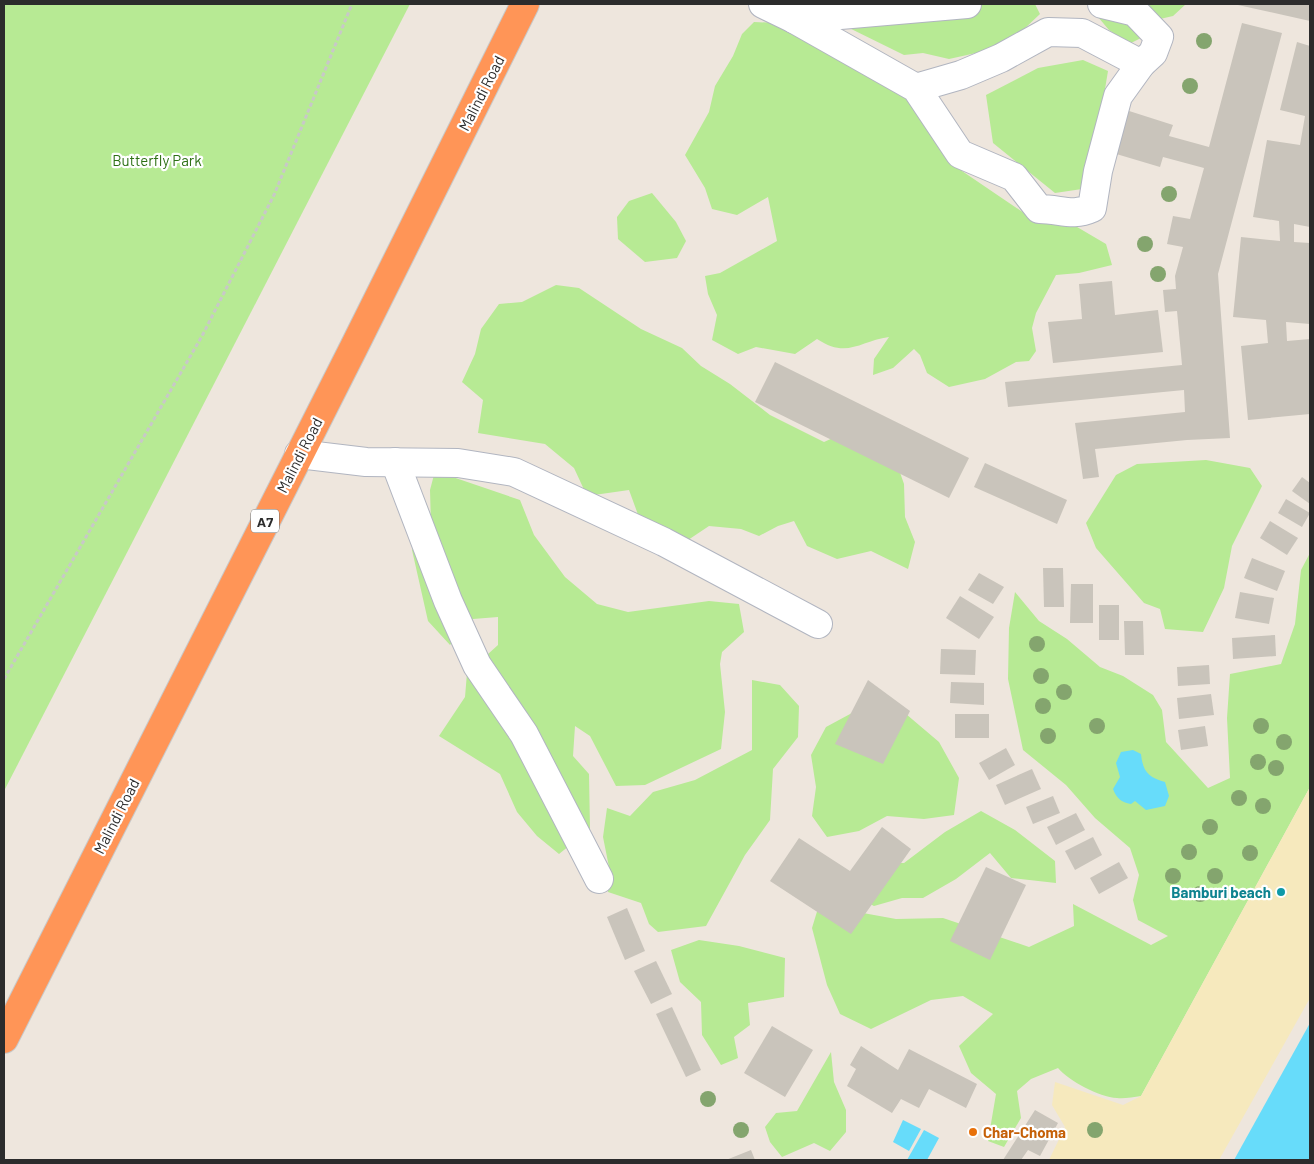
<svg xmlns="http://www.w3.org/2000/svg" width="1314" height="1164" viewBox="0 0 1314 1164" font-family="Barlow,sans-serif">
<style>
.green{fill:#b7ea94}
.sand{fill:#f6e9bd}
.water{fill:#67dcfa}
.building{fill:#c9c4bb}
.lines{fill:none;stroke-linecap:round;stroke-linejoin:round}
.minor-casing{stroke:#b1b5c0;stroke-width:30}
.highway-casing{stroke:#c8c8c8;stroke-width:30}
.path{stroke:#c8c8c8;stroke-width:3;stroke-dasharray:4 2.5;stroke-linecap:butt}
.minor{stroke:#fff;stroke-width:28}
.highway{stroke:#ff9557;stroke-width:28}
.tree{fill:#84a56e}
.culture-dot{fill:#0f9aa8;stroke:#fff;stroke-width:2}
.food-dot{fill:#e8710a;stroke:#fff;stroke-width:2}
.labels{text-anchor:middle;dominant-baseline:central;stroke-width:4.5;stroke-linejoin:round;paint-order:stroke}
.shield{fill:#fff;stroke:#6b6b6b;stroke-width:1}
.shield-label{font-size:14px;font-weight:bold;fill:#2c2c2c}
.street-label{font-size:15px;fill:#2c2c2c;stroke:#fff}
.park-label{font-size:15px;fill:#2d7014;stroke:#fff}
.culture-label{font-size:15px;font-weight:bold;fill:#0d838f;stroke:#fff;text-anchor:end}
.food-label{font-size:15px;font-weight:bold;fill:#c56008;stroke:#fff;text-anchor:start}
</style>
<rect width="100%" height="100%" fill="#eee6dd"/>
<g class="green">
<path d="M4 4H410L4 791Z"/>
<path d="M854 4H1035L1040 14 1022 31 985 51 949 59 923 53 904 55 837 22Z"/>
<path d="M1087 4H1186L1173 16 1160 19 1143 37 1129 44 1109 30Z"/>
<path d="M754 22 779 23 906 93 962 171 1024 213 1039 220 1072 224 1106 244 1112 265 1079 273 1056 275 1036 313 1032 328 1036 351 1029 361 1016 362 985 379 949 387 927 373 920 355 914 349 893 368 873 375 874 359 889 337C860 341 847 359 817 339L795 354 756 347 738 354 712 340 717 315 708 294 705 276 720 273 777 241 768 197 737 215 712 209 705 188 685 155 709 112 715 86 733 56 742 34Z"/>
<path d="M1083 60 1108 71 1100 119 1082 189 1055 193 993 143 986 95 1038 68Z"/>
<path d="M652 193 676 222 686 241 677 258 645 262 618 239 617 217 629 201Z"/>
<path d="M556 285 579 288 641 329 682 348 701 366 730 384 770 415 824 442 866 423 895 458 904 484 905 517 915 542 908 569 871 551 837 559 807 546 794 521 778 526 759 536 741 529 709 526 688 540 640 520 629 490 587 496 574 468 545 444 478 433 483 400 462 382 475 354 481 329 499 304 522 302Z"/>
<path d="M1206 460 1250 468 1262 486 1232 546 1224 588 1203 632 1165 629 1160 609 1144 603 1096 548 1086 523 1116 475 1137 464Z"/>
<path d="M435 471 520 500 534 535 565 577 597 604 628 612 709 601 739 604 744 632 722 652 720 664 725 712 721 749 645 785 616 786 590 736 575 726 573 756 589 774 590 829 559 854 537 836 517 812 500 774 439 736 465 697 467 673 498 645V617L473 619 450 645 428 621 412 550 431 525 430 490Z"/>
<path d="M1310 553V787L1141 1096C1133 1097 1124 1099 1117 1098 1099 1097 1069 1081 1058 1068L1031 1079 1017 1091 1021 1118 1004 1147 988 1141 996 1094 971 1073 959 1046 993 1014 963 996 931 1000 871 1029 840 1014 827 985 812 928 819 905 896 919 943 918 1029 947 1074 926 1073 904 1151 945 1168 936 1138 920 1133 900 1139 875 1130 848 1095 818 1066 785 1023 750 1008 679 1009 628 1015 592 1039 621 1067 639 1100 667 1123 676 1153 695 1162 710 1166 742 1208 788 1230 778 1227 718 1230 674 1281 664 1295 624 1301 570Z"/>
<path d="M752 680 780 685 799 706 798 737 773 769 770 820 745 855 706 926 658 932 649 924 641 903 608 892 609 867 603 837 607 808 630 816 653 792 695 780 752 750Z"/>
<path d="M863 707 906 714 939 742 959 778 954 815 924 819 887 816 859 831 827 837 812 816 816 787 811 755 826 727Z"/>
<path d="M981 811 1015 830 1055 861 1056 883 1011 878 990 853 956 879 923 898H902L874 906 853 895 859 863H904L945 832Z"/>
<path d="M699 940 739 946 785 958 784 997 748 1003 750 1025 734 1037 738 1058 721 1065 702 1035 701 1002 680 982 671 950Z"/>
<path d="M831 1052 834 1082 846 1110V1132L830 1151 814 1143 782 1157 770 1142 765 1127 776 1113 797 1111Z"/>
</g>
<path class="sand" d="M1310 787V998L1219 1160H1049L1065 1127 1052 1105 1055 1082 1123 1105 1141 1096Z"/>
<g class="water">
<path d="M1133 750 1141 754C1143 772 1148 777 1165 782L1169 796 1165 806 1146 810 1135 801 1131 804C1121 802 1117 799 1113 789L1120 777 1116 763 1121 752Z"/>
<path d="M1310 1023V1160H1234Z"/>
<path d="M903 1120 921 1129 909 1151 893 1142Z"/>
<path d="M924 1130 939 1138 927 1160H907Z"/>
</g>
<g class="building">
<path d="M1238 4H1310V21L1238 5Z"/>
<path d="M1242 23 1282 33 1218 274 1230 438 1187 440 1095 449 1099 477 1083 479 1075 423 1185 412 1184 390 1008 407 1005 382 1182 365 1177 311 1165 312 1163 290 1176 289 1175 276 1183 247 1167 244 1173 216 1190 219 1204 168 1163 157 1160 167 1113 153 1126 110 1173 125 1169 136 1209 147Z"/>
<path d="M1297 42 1310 46V227L1294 224V242L1310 243V324L1286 322 1287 341 1310 339V414L1248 420 1241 346 1268 343 1266 320 1233 317 1241 237 1280 241 1279 221 1253 217 1267 140 1300 145 1305 116 1280 110Z"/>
<path d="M1112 281 1115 315 1158 310 1163 352 1053 363 1048 322 1082 319 1079 284Z"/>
<path d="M775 362 969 458 949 498 755 402Z"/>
<path d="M985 463 1067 500 1057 524 974 487Z"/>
<path d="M1302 477 1310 483V504L1292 491Z"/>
<path d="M1286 499 1310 513 1302 527 1278 513Z"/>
<path d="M1270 521 1298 538 1287 555 1260 538Z"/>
<path d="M1252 558 1285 571 1277 591 1244 578Z"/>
<path d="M1043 568H1063L1064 607H1044Z"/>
<path d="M979 573 1004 587 993 604 968 590Z"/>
<path d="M1071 584H1093V623H1070Z"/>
<path d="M1240 592 1274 598 1269 624 1235 618Z"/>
<path d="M960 596 994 617 979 639 946 618Z"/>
<rect x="1099" y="605" width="20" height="35"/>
<path d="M1124 621H1143L1144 655H1125Z"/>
<path d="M1275 635 1276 656 1233 659 1232 638Z"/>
<path d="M941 649 976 650 975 675 940 674Z"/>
<path d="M1209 665 1210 684 1178 686 1177 667Z"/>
<path d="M868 680 910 711 883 764 835 744Z"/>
<path d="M951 682 984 683V705L950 703Z"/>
<path d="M1211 694 1214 715 1179 719 1177 698Z"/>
<rect x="955" y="714" width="34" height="24"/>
<path d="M1205 726 1208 746 1181 750 1178 730Z"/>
<path d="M1006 748 1015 765 989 780 979 763Z"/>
<path d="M1032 769 1041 789 1005 805 996 785Z"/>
<path d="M1053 796 1060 813 1033 824 1026 807Z"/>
<path d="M1076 813 1085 830 1056 845 1047 827Z"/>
<path d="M882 827 911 849 851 934 770 881 799 838 850 871Z"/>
<path d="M1093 837 1102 855 1075 870 1065 851Z"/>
<path d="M1119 862 1128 878 1099 894 1090 878Z"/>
<path d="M986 867 1026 885 990 960 950 941Z"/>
<path d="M627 908 645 951 625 960 607 917Z"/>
<path d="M656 961 672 994 651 1004 634 971Z"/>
<path d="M672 1007 701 1070 686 1077 656 1014Z"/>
<path d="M772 1026 813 1050 785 1097 744 1073Z"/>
<path d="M861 1046 898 1070 909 1049 977 1084 966 1108 929 1089 919 1108 901 1099 892 1113 847 1086 856 1069 850 1065Z"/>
<path d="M1035 1110 1058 1123 1040 1156 1028 1150 1021 1160H1003Z"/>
<path d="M751 1150 755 1160H726Z"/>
</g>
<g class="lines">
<defs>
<g id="minor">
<path d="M763 4 794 19 916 88 960 154 1014 177 1039 209C1061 209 1072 217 1092 208L1098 171 1118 96 1141 64 1082 33 1048 32 1001 58 961 75 916 88"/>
<path d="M1102 4 1135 12 1159 37 1153 53 1141 64"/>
<path d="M794 19 967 4"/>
<path d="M299 454 366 462 458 463 514 472 664 542 818 624"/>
<path d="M395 462 448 601 477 665 524 734 599 879"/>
</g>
<path id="highway" d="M4 1039 354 347 525 4"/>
</defs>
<use href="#minor" class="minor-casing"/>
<use href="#highway" class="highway-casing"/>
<path class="path" d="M4 679 202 336 274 195 352 4"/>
<use href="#minor" class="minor"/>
<use href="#highway" class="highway"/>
</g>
<g class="tree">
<circle cx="1204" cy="41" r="8"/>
<circle cx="1190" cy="86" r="8"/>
<circle cx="1169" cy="194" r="8"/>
<circle cx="1145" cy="244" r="8"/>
<circle cx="1158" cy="274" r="8"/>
<circle cx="1037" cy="644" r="8"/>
<circle cx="1041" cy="676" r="8"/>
<circle cx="1064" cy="692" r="8"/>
<circle cx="1043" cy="706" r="8"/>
<circle cx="1097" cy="726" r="8"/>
<circle cx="1261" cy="726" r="8"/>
<circle cx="1048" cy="736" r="8"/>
<circle cx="1284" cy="742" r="8"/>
<circle cx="1258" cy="762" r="8"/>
<circle cx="1276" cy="768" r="8"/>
<circle cx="1239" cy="798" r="8"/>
<circle cx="1263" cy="806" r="8"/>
<circle cx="1210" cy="827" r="8"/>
<circle cx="1189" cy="852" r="8"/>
<circle cx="1250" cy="853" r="8"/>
<circle cx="1173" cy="876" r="8"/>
<circle cx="1215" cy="876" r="8"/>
<circle cx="1200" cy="894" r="8"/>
<circle cx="708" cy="1099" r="8"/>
<circle cx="741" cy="1130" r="8"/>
<circle cx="1095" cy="1130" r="8"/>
</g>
<circle class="culture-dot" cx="1281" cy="892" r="5"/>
<circle class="food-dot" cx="973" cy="1132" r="5"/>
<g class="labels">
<rect class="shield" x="251" y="509.5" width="28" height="23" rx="4"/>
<g class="shield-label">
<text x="265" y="521">A7</text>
</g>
<g class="street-label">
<text transform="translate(481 93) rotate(-63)">Malindi Road</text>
<text transform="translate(299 455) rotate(-63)">Malindi Road</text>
<text transform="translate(116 816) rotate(-63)">Malindi Road</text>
</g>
<g class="park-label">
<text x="157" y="160">Butterfly Park</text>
</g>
<g class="culture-label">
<text x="1271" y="892">Bamburi beach</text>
</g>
<g class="food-label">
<text x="983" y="1132">Char-Choma</text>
</g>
</g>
<rect width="1314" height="1164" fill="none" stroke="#2c2c2c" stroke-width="10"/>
</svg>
